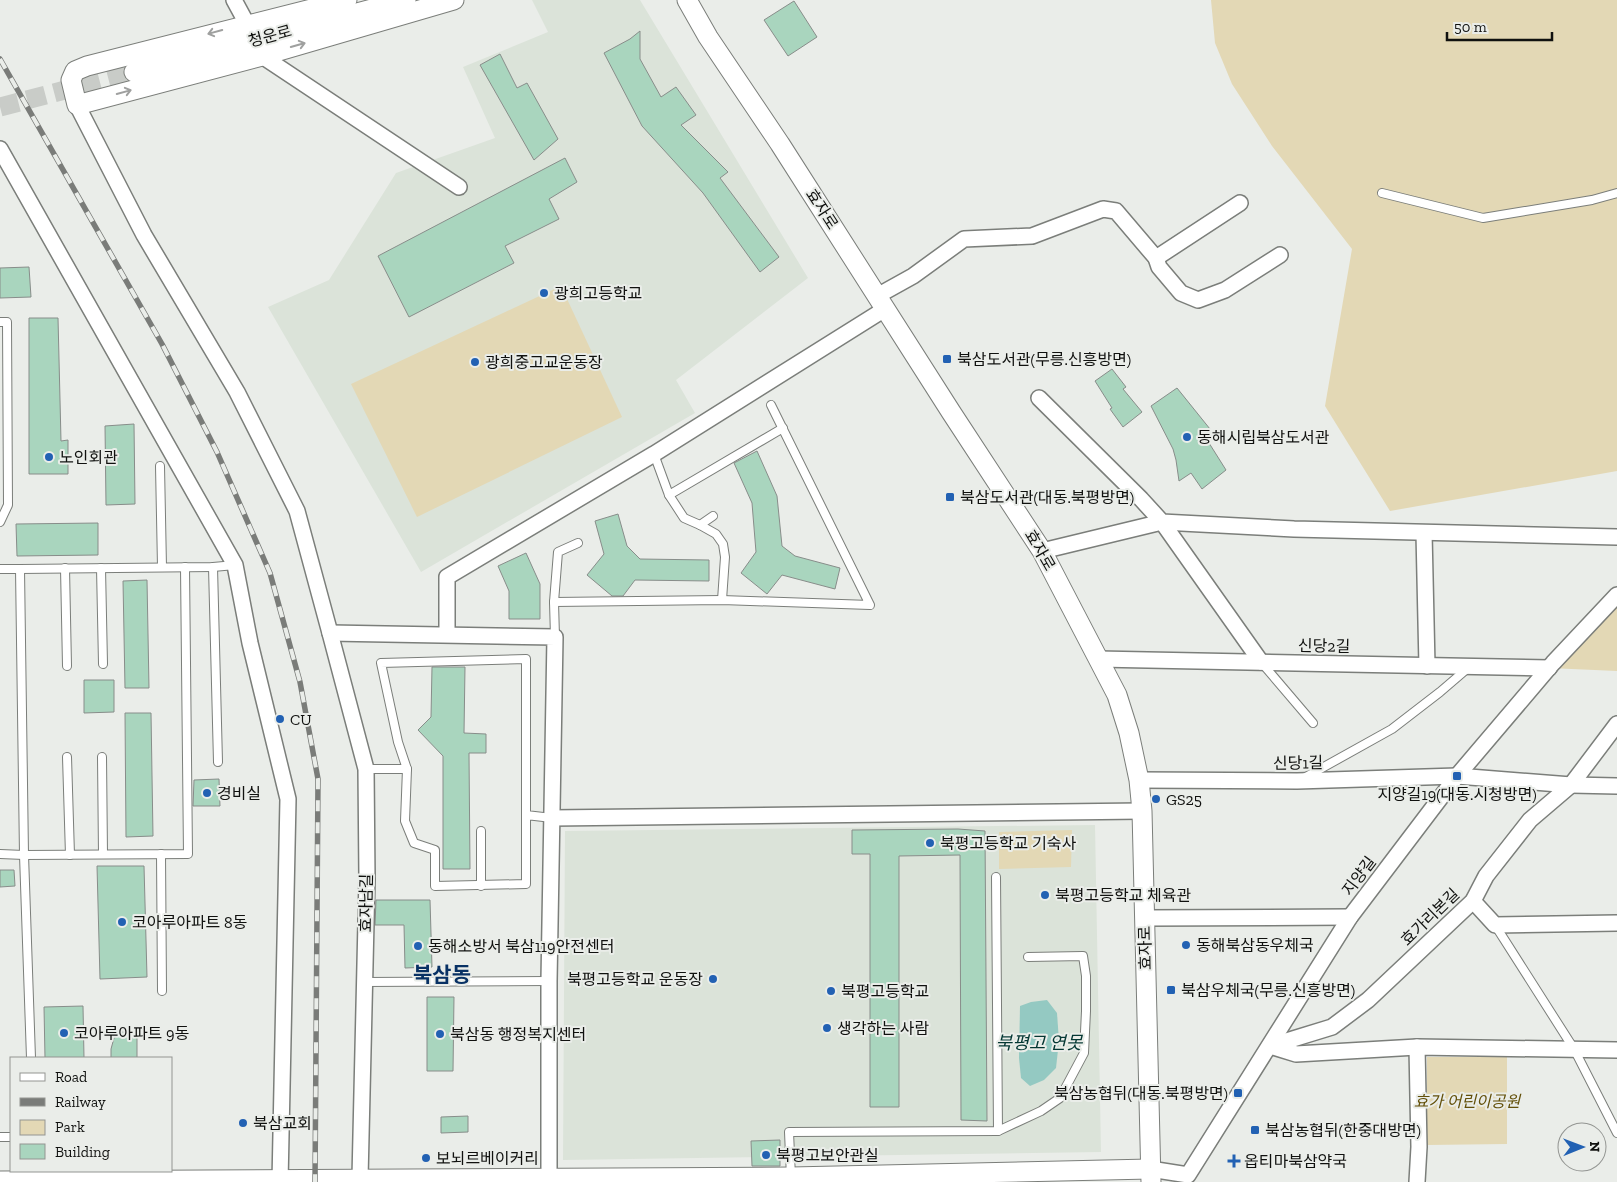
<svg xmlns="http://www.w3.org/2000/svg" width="1617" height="1182" viewBox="0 0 1617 1182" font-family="'Zilla Slab','Noto Sans KR',serif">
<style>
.built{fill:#dbe3d9}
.green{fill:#e3d8b5}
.water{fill:#94c9c2}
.building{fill:#a9d5be;stroke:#888d8a}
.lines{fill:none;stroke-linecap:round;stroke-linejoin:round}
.tertiary-tunnel{stroke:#c9ccc8;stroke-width:19;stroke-dasharray:19 9;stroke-linecap:butt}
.service-casing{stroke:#7b7e7a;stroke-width:10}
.minor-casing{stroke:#7b7e7a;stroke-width:18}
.tertiary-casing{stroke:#7b7e7a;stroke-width:21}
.service{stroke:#fff;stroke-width:8}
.minor{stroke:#fff;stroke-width:15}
.tertiary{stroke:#fff;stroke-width:19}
.rail-casing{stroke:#7a7c79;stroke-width:5.5}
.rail{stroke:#eaede9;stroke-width:4;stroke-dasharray:11;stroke-linecap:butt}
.oneway{stroke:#9fa09f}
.poi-dot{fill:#2261b3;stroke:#eaede9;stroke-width:2}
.labels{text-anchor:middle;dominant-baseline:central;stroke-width:4;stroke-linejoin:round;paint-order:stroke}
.street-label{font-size:16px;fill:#10110f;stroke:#eaede9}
.poi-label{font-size:16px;fill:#10110f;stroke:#eaede9;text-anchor:start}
.park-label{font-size:16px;font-style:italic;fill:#635009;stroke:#eaede9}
.water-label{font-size:18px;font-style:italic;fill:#043733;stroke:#eaede9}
.district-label{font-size:21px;font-weight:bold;fill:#083164;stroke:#eaede9}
</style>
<rect width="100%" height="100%" fill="#eaede9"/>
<g class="built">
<path d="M532 0H640L808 278 676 380 695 413 421 572 268 307 329 280 396 173 495 138 463 67 548 32Z"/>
<path d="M1095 825 1101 1152 563 1160 565 831Z"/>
</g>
<g class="green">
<path d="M1211 0H1617V471L1390 511 1325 406 1352 249 1272 146 1232 84 1215 43Z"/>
<path d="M561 286 622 417 417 517 351 384Z"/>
<path d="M1617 595V671L1549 668Z"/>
<path d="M1072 830 1071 867 999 869V832Z"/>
<path d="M1427 1057H1507V1144L1427 1145Z"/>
</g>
<path class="water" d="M1047 1000 1057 1013 1059 1041 1056 1068 1044 1080 1030 1086 1021 1078 1019 1058 1020 1006 1031 1002Z"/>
<g class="building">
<path d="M794 1 817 37 788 56 764 20Z"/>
<path d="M640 31V59L661 97 676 87 696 115 681 125 728 172 720 178 779 257 760 272 703 193 642 126 604 53 630 39Z"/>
<path d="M500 54 517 88 527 83 558 139 534 160 480 65Z"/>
<path d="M565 158 577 182 549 199 559 219 505 246 514 263 409 317 378 256Z"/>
<path d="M29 267 31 297 0 298V268Z"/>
<path d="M29 318H58L61 441 68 440V474H29Z"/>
<path d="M1112 369 1126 387 1123 389 1142 412 1123 427 1110 409 1112 408 1095 381Z"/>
<path d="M1177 388 1210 429 1204 435 1226 470 1202 489 1191 473 1179 481 1176 460 1173 449 1151 406Z"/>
<path d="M134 424 135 504 106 505 105 426Z"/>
<path d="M757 451 777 496 782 546 795 556 840 568 835 589 782 575 767 594 741 573 756 552 752 503 734 463Z"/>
<path d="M618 514 627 546 640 559 709 560V581L635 580 623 596H612L587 575 604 554 595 521Z"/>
<path d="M98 523V555L17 556 16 524Z"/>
<path d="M526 553 540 584V619H509V591L498 566Z"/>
<path d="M147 580 149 688H125L123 581Z"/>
<path d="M432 667H465L464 733 486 734V753H469L470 869H443V756L418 730 431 717Z"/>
<path d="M84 680H114V712L84 713Z"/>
<path d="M125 713H151L153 836 126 837Z"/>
<path d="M219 779 220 806H193L194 780Z"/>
<path d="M958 829 985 831 987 1121 961 1120 960 855 899 856V1107H870V854H852V830Z"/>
<path d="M97 866H144L147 977 100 979Z"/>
<path d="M0 870H14L15 886 0 887Z"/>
<path d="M376 900H430L432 967 405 968 404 925H375Z"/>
<path d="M427 997H454L453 1071H427Z"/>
<path d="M83 1006 84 1058H45L44 1007Z"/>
<path d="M122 1032H137V1058H111V1049L114 1038Z"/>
<path d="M468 1116V1132L441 1133V1117Z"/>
<path d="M780 1140V1166H752L751 1141Z"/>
</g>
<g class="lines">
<path class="tertiary-tunnel" d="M0 107 134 72"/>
<defs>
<g id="service">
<path d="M1382 193 1483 218 1592 200 1617 193"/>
<path d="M0 322H7L8 505 0 522"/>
<path d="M654 454 669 495 783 428"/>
<path d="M160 466 162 567"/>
<path d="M669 495 684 518 700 525 716 534 723 544 725 557 722 600"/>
<path d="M700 525 713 516"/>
<path d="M213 567 218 762"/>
<path d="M65 568 67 666"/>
<path d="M101 568 103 664"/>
<path d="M0 569H20L24 855 0 854"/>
<path d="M20 569 213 567 235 565"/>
<path d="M554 602 722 600 870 605 771 405"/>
<path d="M555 637 554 602 558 552 578 543"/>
<path d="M1261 662 1313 723"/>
<path d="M67 757 70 855"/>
<path d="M102 757 103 854"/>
<path d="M366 769H407"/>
<path d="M1304 778 1392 729 1440 692 1468 668"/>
<path d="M526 815V884L435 886V850L414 843 405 821 407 769 398 742 381 663 526 659V815L552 818"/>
<path d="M161 854 162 991"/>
<path d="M996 877 998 1131"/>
<path d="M481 886V831"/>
<path d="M1495 925 1574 1049 1617 1133"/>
<path d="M364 982 549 981"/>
<path d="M31 1058 24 855 188 854 185 567"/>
<path d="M0 1137H11"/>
<path d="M791 1177 789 1132 998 1131 1041 1111 1060 1098 1084 1053 1086 1011V976L1083 956 1028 957"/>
</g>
<g id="minor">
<path d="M234 0 247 24"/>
<path d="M262 56 459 187"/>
<path d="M77 105 144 235 237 392 297 511 330 633 366 769 367 879 360 1178"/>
<path d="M0 149 235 565 250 643 288 799 280 1182"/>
<path d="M1156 258 1240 203"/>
<path d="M877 296 913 276 964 239 1032 236 1103 209 1116 211 1156 258 1159 267 1181 293 1198 300 1225 290 1280 255"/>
<path d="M1039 398 1141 499 1162 522 1294 529 1617 537"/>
<path d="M1424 533 1427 666"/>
<path d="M1042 551 1162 522 1261 662"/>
<path d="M330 633 555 637 549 981V1182"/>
<path d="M447 634V577L654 454 885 309"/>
<path d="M1098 659 1549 668"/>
<path d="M1139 780 1297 781 1457 776 1571 785 1617 786"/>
<path d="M552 818 1142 811"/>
<path d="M1473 901 1495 925 1617 923"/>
<path d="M1145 918 1350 917"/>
<path d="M1270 1046 1332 1027 1368 1000 1473 901 1486 876 1530 820 1571 785 1617 724"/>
<path d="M1270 1046 1296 1054 1417 1047 1617 1050"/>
<path d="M1417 1047 1419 1147 1417 1182"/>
<path d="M1150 1169 1188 1175 1350 917 1457 776 1553 663 1617 595"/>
</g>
<g id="tertiary">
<path d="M347 0 87 66 75 71 71 80 77 105 262 56 454 0"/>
<path d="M687 0 708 37 780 144 951 412 1042 551 1117 695 1129 733 1139 780 1142 811 1151 1182"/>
<path d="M134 72 406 0"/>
<path d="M0 1181 791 1177 1150 1169"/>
</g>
</defs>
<use href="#service" class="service-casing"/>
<use href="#minor" class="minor-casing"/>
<use href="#tertiary" class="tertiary-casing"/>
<use href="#service" class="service"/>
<use href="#minor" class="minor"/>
<use href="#tertiary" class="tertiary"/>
<defs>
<path id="rail" d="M0 59 162 344 217 452 270 573 300 682 318 779 315 1182"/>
</defs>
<use href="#rail" class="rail-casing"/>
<use href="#rail" class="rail"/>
</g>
<defs><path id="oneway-shaft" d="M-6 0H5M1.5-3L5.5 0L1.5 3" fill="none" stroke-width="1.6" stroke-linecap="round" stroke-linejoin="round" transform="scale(1.25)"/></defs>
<g class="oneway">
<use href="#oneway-shaft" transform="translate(215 32) rotate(165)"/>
<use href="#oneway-shaft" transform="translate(298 45) rotate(-16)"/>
<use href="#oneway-shaft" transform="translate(124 92) rotate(-15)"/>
</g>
<g class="poi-dot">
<circle cx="544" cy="293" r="5"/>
<rect x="942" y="354" width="10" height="10" rx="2.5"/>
<circle cx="475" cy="362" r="5"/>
<circle cx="1187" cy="437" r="5"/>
<circle cx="49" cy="457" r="5"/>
<rect x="945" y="492" width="10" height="10" rx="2.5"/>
<circle cx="280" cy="719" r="5"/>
<rect x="1452" y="771" width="10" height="10" rx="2.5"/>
<circle cx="207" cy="793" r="5"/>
<circle cx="1156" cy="799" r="5"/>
<circle cx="930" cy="843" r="5"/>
<circle cx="1045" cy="895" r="5"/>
<circle cx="122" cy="922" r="5"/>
<circle cx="1186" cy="945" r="5"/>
<circle cx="418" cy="946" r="5"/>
<circle cx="713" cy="979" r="5"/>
<rect x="1166" y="985" width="10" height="10" rx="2.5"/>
<circle cx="831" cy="991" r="5"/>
<circle cx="827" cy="1028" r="5"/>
<circle cx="64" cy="1033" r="5"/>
<circle cx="440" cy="1034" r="5"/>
<rect x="1233" y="1088" width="10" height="10" rx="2.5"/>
<circle cx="243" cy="1123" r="5"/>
<rect x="1250" y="1125" width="10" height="10" rx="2.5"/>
<circle cx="766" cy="1155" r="5"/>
<circle cx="426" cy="1158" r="5"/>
<path d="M1231.5 1153.5h5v5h5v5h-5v5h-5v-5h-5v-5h5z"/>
</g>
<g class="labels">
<g class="street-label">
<text transform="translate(270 36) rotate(-15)">청운로</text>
<text transform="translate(822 209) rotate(57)">효자로</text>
<text transform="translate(1040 550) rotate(60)">효자로</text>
<text transform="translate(1324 646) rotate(1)">신당2길</text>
<text transform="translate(1298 763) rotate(-1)">신당1길</text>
<text transform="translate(1359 876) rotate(-53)">지양길</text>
<text transform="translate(366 903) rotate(-89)">효자남길</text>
<text transform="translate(1430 917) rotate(-44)">효가리본길</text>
<text transform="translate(1145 948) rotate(-91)">효자로</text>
</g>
<g class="poi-label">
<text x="554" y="293">광희고등학교</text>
<text x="957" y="359">북삼도서관(무릉.신흥방면)</text>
<text x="485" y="362">광희중고교운동장</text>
<text x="1197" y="437">동해시립북삼도서관</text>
<text x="59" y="457">노인회관</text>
<text x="960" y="497">북삼도서관(대동.북평방면)</text>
<text x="290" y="719">CU</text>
<text x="217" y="793">경비실</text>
<text x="1457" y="794" text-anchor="middle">지양길19(대동.시청방면)</text>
<text x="1166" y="799">GS25</text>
<text x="940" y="843">북평고등학교 기숙사</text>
<text x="1055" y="895">북평고등학교 체육관</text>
<text x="132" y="922">코아루아파트 8동</text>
<text x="1196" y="945">동해북삼동우체국</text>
<text x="428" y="946">동해소방서 북삼119안전센터</text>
<text x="703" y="979" text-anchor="end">북평고등학교 운동장</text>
<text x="1181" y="990">북삼우체국(무릉.신흥방면)</text>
<text x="841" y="991">북평고등학교</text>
<text x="837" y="1028">생각하는 사람</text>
<text x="74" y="1033">코아루아파트 9동</text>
<text x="450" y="1034">북삼동 행정복지센터</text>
<text x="1228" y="1093" text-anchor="end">북삼농협뒤(대동.북평방면)</text>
<text x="253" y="1123">북삼교회</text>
<text x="1265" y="1130">북삼농협뒤(한중대방면)</text>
<text x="776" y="1155">북평고보안관실</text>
<text x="436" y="1158">보뇌르베이커리</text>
<text x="1244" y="1161">옵티마북삼약국</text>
</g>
<g class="park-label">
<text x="1467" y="1101">효가 어린이공원</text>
</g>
<g class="water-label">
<text x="1039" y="1043">북평고 연못</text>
</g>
<g class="district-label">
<text x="442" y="974">북삼동</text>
</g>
</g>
<rect x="10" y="1057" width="162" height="115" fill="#eaede9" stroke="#939592"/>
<rect x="20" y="1073" width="25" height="8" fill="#ffffff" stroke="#939592"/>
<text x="55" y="1082" font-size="15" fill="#10110f">Road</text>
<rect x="20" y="1098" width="25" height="8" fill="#7a7c79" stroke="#939592"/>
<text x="55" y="1107" font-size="15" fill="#10110f">Railway</text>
<rect x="20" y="1120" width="25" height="15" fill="#e3d8b5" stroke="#939592"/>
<text x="55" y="1132" font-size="15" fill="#10110f">Park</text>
<rect x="20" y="1144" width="25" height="15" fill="#a9d5be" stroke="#939592"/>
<text x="55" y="1157" font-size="15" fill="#10110f">Building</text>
<g transform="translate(1582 1147) rotate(89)"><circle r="24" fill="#eaede9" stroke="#939592"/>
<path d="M0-4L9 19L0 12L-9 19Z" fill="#2261b3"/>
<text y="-8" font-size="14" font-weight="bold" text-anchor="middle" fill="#10110f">N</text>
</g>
<path d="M1447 32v8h105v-8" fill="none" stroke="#10110f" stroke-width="2.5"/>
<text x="1454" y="32" font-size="15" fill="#10110f" stroke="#eaede9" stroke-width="4" paint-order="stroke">50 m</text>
</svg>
